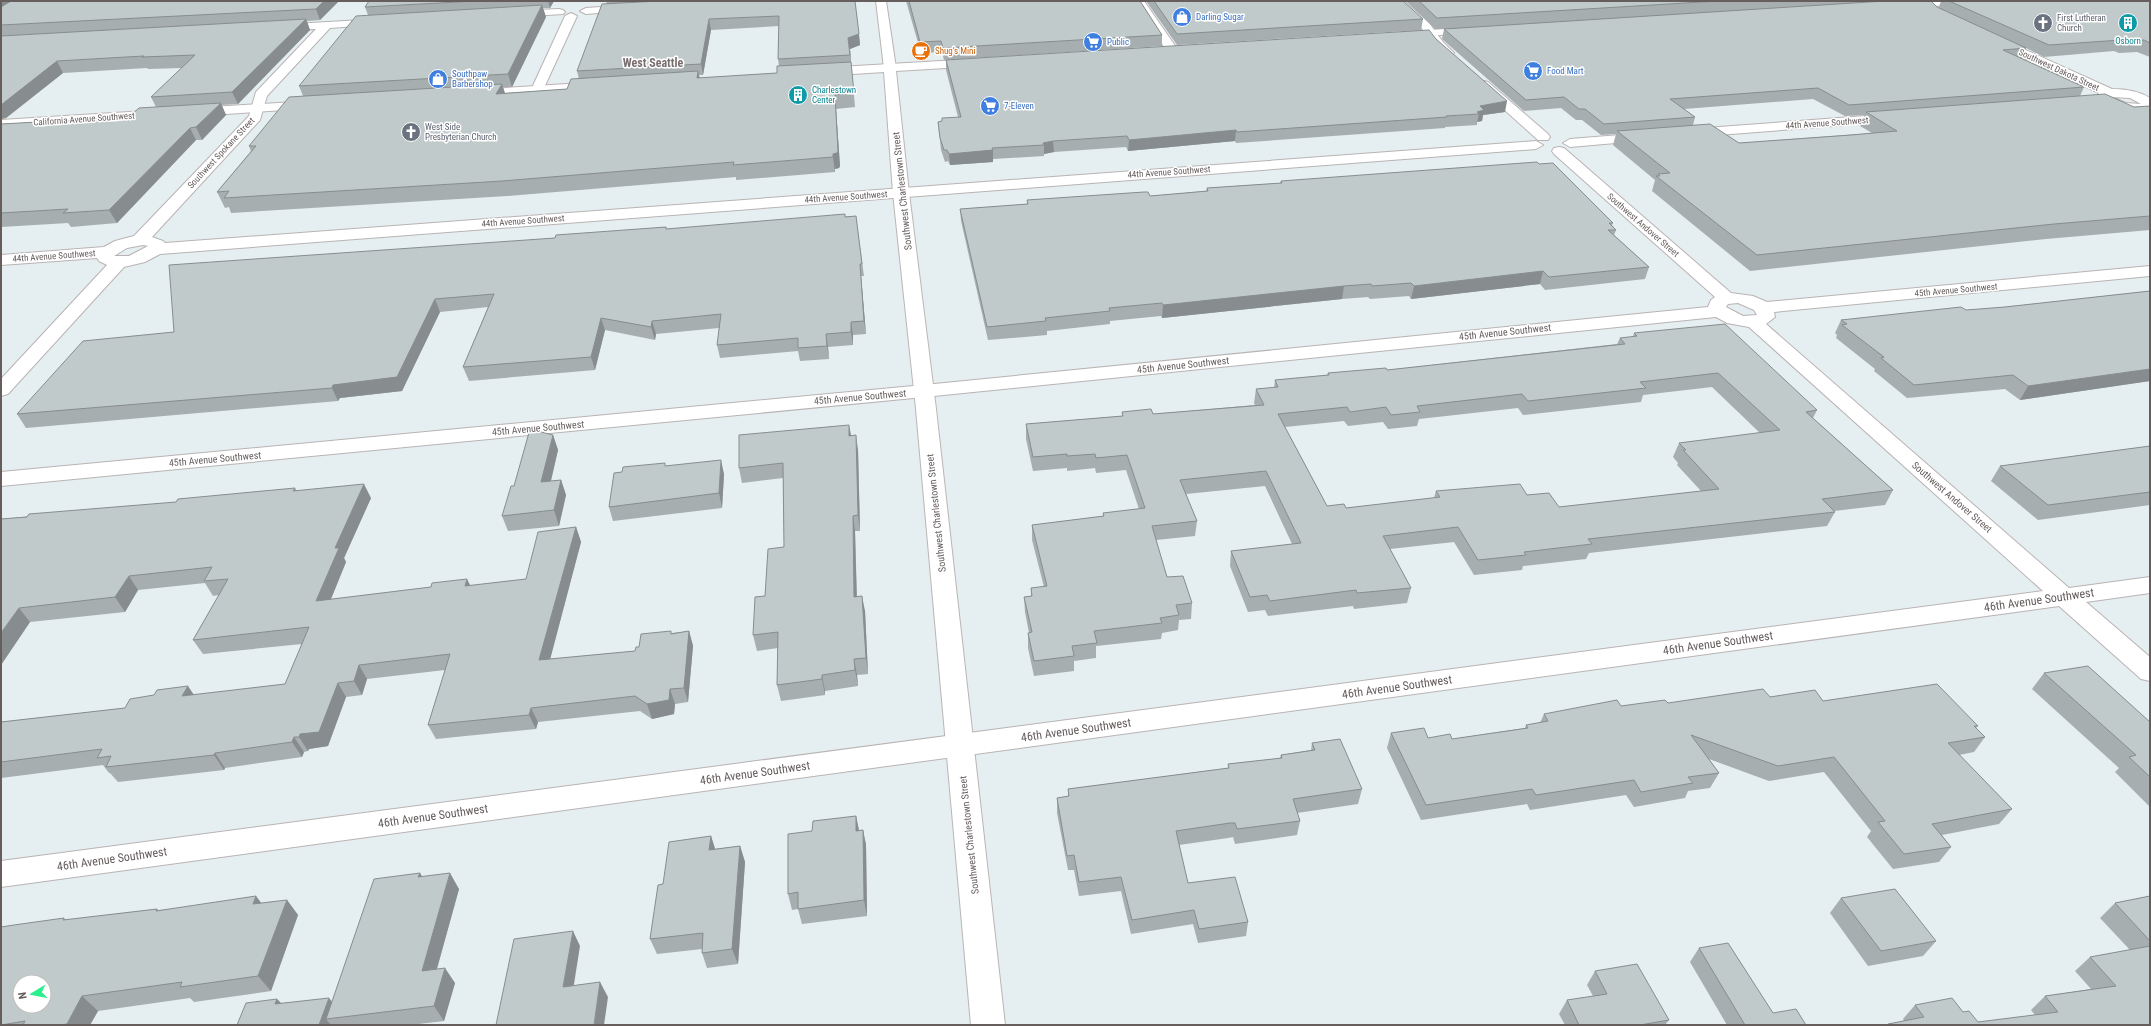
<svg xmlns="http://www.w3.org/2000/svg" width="2151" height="1026" viewBox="0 0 2151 1026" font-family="'Roboto Condensed',sans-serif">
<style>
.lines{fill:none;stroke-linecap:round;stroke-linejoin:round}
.street-casing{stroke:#bab3b3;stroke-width:2}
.secondary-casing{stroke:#bdb4b4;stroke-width:2}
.street{fill:#fff;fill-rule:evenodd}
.secondary{fill:#fff;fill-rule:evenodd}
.wall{fill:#a6aeaf;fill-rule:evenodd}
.shaded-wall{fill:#878d8e}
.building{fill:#c1cacb;stroke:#878d8e;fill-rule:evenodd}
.labels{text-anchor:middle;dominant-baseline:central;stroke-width:3;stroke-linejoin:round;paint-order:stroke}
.far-shop-label{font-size:9px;fill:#366cbe;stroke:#fff;text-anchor:start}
.far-worship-label{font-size:9px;fill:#5b616d;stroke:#fff;text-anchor:start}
.far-culture-label{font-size:9px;fill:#0d838f;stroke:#fff}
.far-food-label{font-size:9px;fill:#c56008;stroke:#fff;text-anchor:start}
.far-street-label{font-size:9px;fill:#665d5d;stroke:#fff}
.street-label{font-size:10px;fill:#665d5d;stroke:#fff}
.far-district-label{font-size:12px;font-weight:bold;fill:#786e6f;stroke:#fff}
.near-street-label{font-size:12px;fill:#665d5d;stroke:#fff}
</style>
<rect width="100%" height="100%" fill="#e5eef0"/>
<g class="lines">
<defs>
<g id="street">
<path d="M876 1H886L896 68 890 72 884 68Z"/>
<path d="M1134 1H1144L1178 50 1176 53H1168Z"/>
<path d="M1392 1H1404L1429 23 1443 42 1454 53 1452 56H1444L1435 48 1421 27Z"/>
<path d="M630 5 634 6 636 8 634 10 586 14 580 11 586 8Z"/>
<path d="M559 9 563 10 565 12 563 14 515 17 509 14 515 11Z"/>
<path d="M571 13 577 16 543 90 537 94 532 93 531 90 565 16Z"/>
<path d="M380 19 386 22 384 24 330 28 267 96 260 120 152 237 163 241 165 243 1536 141 1543 145 1536 149 160 254 145 262 124 267 8 394 1 396V379L107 265 99 261 97 258 1 265V255L104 247 115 241 134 236 249 116 256 92 316 29 279 30 273 27 275 25ZM143 245 148 246 129 256H114L127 248Z"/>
<path d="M1997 37 2112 89C2125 89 2139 91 2150 98V109C2134 114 2107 112 2097 97L2099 93 1993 43 1991 41ZM2111 97 2130 98 2141 104 2126 103Z"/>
<path d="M1484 81 1488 82 1548 134 1550 137 1548 140H1538L1480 88 1478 85 1480 82Z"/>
<path d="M1893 114 1900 118 1898 121 1692 137 1685 133 1692 129Z"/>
<path d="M1645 133 1652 137 1650 140 1570 147 1563 143 1570 139Z"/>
<path d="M1559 147 1564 148 1731 293 1753 296 1767 302 2150 266V276L1774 312 1775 317 1766 324 2069 588 2150 577V593L2086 602 2150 657V681L2141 679 2059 606 1 887V861L2043 591 1749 327 1727 323 1716 317 924 397 1 486V472L924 385 1708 307 1711 300 1715 297 1554 154 1552 151 1554 148ZM1738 303 1754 310 1757 315 1743 316 1726 307 1728 304Z"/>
</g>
<g id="secondary">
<path d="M1914 1H1969L1964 4 1903 8 1898 5 1903 2Z"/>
<path d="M1474 27 1480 30 1478 32 1402 38 1396 35 1402 32Z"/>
<path d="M975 59 981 63 979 66 896 71 909 193 936 409 1005 1025H971L916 409 893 193 884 72 822 76 816 72 822 68Z"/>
<path d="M598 82 603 83 604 86 603 89 474 98 468 94 474 90Z"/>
<path d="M310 101 317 105 315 108 195 116 188 112 195 108Z"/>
<path d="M161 110 166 111 168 114 166 117 1 128V120Z"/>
</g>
</defs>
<use href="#street" class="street-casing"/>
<use href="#secondary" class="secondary-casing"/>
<use href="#street" class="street"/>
<use href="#secondary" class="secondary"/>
</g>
<g class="wall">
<path d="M1 1H339L320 20 307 21 310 30 238 104 221 105 226 115 202 140H196L117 223 71 227 68 223 1 227V124L129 117 156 107 151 97 182 68 148 69 147 68 63 73 6 118 1 119Z"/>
<path d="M369 1H554L550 8H543L546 17 512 87H503L505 93 567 89 579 79 577 71 607 4 606 1H855L860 45 850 49 855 107 836 109 840 166 839 168 835 169V172L736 180V177L507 196 231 213 229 207 225 208 217 192 251 151 249 146 303 96 299 86 368 15 365 7ZM779 26 778 59 779 66 777 73 700 78 699 75H703L711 30Z"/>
<path d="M906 1H1140L1162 35V46L944 60 942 52 921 53Z"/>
<path d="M1146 1H1403L1423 19 1421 30 1177 45Z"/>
<path d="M1406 1H1931L1937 7 1940 9 1939 7 1941 1H2150V57L2137 52 2119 53 2114 51 2044 57 2026 48 2021 58 2084 87 2080 96 2134 107 2150 106V230L2046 239 1750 271 1652 191 1655 180 1613 145 1616 134 1601 135 1582 120H1576L1561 108 1524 111 1442 39 1444 29H1435ZM1813 99 1845 116 1865 115 1860 126 1872 133 1739 143 1693 125 1695 117 1684 109Z"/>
<path d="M1436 39 1505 112 1483 115 1482 121 1477 122V125L1445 127V128L1236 143 1235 141 1128 151 1126 147 1054 152 1044 154V156L993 159V162L950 165 948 161 945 162 941 150 938 122 958 117 946 70V60Z"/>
<path d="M1281 181 1613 223 1612 225 1616 230 1614 235 1649 267 1645 279 1545 290 1540 284 1411 299 1409 296 1370 299 1368 297 1342 299 1162 318 1161 316 1110 321V324L1047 331V335L988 340 961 221 960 209 1027 204V200L1150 196 1206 191 1207 188 1280 183Z"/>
<path d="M856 216 864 276H861L866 334 853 335V345L828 347 829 359 800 361 798 351 720 358 717 345 719 328 656 334 655 340 605 330 595 370 469 381 463 367 488 307 440 312 402 391 340 398 338 401 26 428 17 414 174 332 555 238 666 227 667 229Z"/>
<path d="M2150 289V381L2020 400 2005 389 1907 398 1874 371 1875 369 1836 338 1837 335 1835 333 1841 320 2005 307 2149 291Z"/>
<path d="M1634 333 1817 410 1813 418 1893 490 1885 505 1834 511 1835 512 1827 526 1589 553 1586 559 1523 566 1522 570 1474 575 1454 542 1390 549 1411 588 1407 603 1354 609 1353 606 1268 616 1265 610 1248 612 1230 566 1231 551 1292 544 1265 486 1186 494 1197 521 1195 536 1156 540 1167 577 1192 603 1191 619 1179 620 1178 630 1162 633 1161 639 1096 646V658L1074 661V671L1034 676 1028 648V633H1029L1025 612 1024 597 1031 596V588L1044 587 1032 540V525L1103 516V513L1139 509 1126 470 1096 473 1095 468 1067 471V468L1033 471 1026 439V424L1122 416V412L1153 414 1255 405 1254 403 1256 389 1274 388 1275 380 1327 375 1328 373 1387 370 1617 344 1620 338 1633 337ZM1712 387 1760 433 1679 443 1673 457 1678 463 1677 465 1701 491 1559 507 1527 495 1436 491 1434 498 1346 508 1327 506 1285 427 1344 421 1348 426 1383 422 1388 429 1417 426 1419 419 1518 408 1523 415 1641 402 1643 395Z"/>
<path d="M553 435 558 450 551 481 561 480 566 495 559 526 508 531 502 516 514 486Z"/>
<path d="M851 436 858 450 860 531H855L857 596 865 611 868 674 857 675 858 686 825 691V695L781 701 777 685 778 648 757 651 753 635 765 596 784 547 783 478 742 483 739 468Z"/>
<path d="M2150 446V505L2038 520 1991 481 2000 466Z"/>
<path d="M666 466 724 474 722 508 613 521 609 507Z"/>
<path d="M295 488 297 491 371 498 344 558 346 562 331 599 470 586 526 579 576 527 581 542 550 659 635 651 639 647 672 633 689 631 693 646 688 702 675 704 674 714 652 719 640 711 538 722 536 729 436 739 428 725 445 670 367 679 362 695 346 697 328 746 309 749 308 751 304 752 302 757 225 768 224 770 118 782 110 773H109L103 765 1 778V722L125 708 194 695 285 684 302 644 203 654 193 640 219 595 213 596 205 583 138 590 125 612 30 622 1 665V519L176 502Z"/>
<path d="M2044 673 2150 722V807L2115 772 2119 768 2032 689Z"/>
<path d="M1770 697 1823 701 1978 726 1976 728 1985 737 1974 752 1959 755 2012 809 1999 824 1942 835 1951 847 1939 862 1893 869 1867 837 1871 831 1824 772 1769 781 1709 759 1719 773 1710 788 1688 791 1685 798 1634 807 1626 795 1530 810 1527 804 1421 820 1387 748 1391 733 1428 738 1452 739 1525 728 1526 725 1540 723 1544 714 1621 706Z"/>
<path d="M1312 743 1362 789 1358 804 1297 813 1300 821 1297 835 1235 844 1233 837 1228 838 1179 845 1188 883 1248 922 1246 936 1198 943 1193 924 1131 934 1121 891 1079 896 1074 870H1068L1057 813V798L1068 796V789L1228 768V764L1280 758 1281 755 1311 750Z"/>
<path d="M856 816 859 830H863L866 845 867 916 802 924 798 909 792 910 788 894 812 831Z"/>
<path d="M711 836 715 849 740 846 745 862 738 964 707 968 702 953V949L657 954 650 939 663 884Z"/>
<path d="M420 873 422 877 459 889 437 969 455 983 444 1021 410 1025H237L277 999 281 1003 332 1002Z"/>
<path d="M2150 896V1025H1887L1888 1024 1904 1021 1903 1019 1915 1005 1963 1012 1978 1022 2035 1015 2031 1010 2045 996 2091 989 2075 971 2090 957 2130 950 2100 918 2115 903Z"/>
<path d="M1841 898 1936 941 1923 956 1868 966 1830 913Z"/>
<path d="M287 900 298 915 271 991 194 1002 190 998 98 1011 90 1025H1L64 918 66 920 157 909 159 910 261 903Z"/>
<path d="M1699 948 1773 1013 1806 1025H1727L1690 962Z"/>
<path d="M1595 971 1669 1020 1665 1025H1565L1559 1014 1567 1000 1593 996 1587 985Z"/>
</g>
<g class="shaded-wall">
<path d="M1 1H18L1 11Z"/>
<path d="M324 1H339L320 20 316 9Z"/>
<path d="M548 1H554L550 8Z"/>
<path d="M542 5 546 17 512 87 508 74Z"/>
<path d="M306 19 310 30 238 104 232 92Z"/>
<path d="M709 19 711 30 703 75 701 64Z"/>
<path d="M859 34 860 45 850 49 851 66 848 38Z"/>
<path d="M57 61 63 73 6 118 1 119V105Z"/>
<path d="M698 71 701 85 697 78Z"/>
<path d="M502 84 506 97 496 94Z"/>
<path d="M835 95 836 109 840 166 839 168 835 169V172L833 157Z"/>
<path d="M1507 101 1505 112 1483 115 1482 121 1477 122 1479 114H1476L1480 106Z"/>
<path d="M221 103 226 115 202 140 196 127Z"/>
<path d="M190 128 196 140 117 223 109 210Z"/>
<path d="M1236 130 1235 141 1128 151 1129 140Z"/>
<path d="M1053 141 1054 152 1044 154V145L1043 143Z"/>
<path d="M993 150V162L950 165 949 154Z"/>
<path d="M860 264 861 276 866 334 864 321Z"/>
<path d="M1543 271 1540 284 1411 299 1414 286Z"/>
<path d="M1344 286 1342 299 1162 318 1163 305Z"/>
<path d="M435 299 440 312 402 391 340 398 338 401 332 388 333 385Z"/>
<path d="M601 318 605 330 595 370 591 357Z"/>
<path d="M652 321 656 334 655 340 651 327Z"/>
<path d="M851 322 853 335V345L851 332Z"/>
<path d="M826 334 828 347 829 359 827 346Z"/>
<path d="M2150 369V381L2020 400 2028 386Z"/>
<path d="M849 425 852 440 849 436Z"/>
<path d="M553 435 558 450 547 497 541 482Z"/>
<path d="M856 435 858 450 860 531 858 515Z"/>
<path d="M721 460 724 474 722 508 719 493Z"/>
<path d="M561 480 566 495 559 526 554 510Z"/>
<path d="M364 484 371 498 344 558 346 562 324 616 316 601 335 548Z"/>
<path d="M853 516 855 531 857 612 854 597Z"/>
<path d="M576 527 581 542 546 675 539 660Z"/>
<path d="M129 576 138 590 125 612 115 597Z"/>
<path d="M467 579 474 593 465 586Z"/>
<path d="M862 596 865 611 868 674 866 658Z"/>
<path d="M19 608 30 622 1 665V633Z"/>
<path d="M689 631 693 646 688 702 684 688Z"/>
<path d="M854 659 857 675 858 686 855 670Z"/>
<path d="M359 665 367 679 362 695 354 681Z"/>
<path d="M822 675 825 691V695L822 679Z"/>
<path d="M338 683 346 697 328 746 309 749 308 751 299 737 300 734Z"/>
<path d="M188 686 198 701 182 696Z"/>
<path d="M670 689 675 704 674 714 652 719 647 704Z"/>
<path d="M531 708 538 722 536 729 529 715Z"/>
<path d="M294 737 304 752 302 757 292 742Z"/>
<path d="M215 753 225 768 224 770 214 755Z"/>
<path d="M856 816 859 831H856Z"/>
<path d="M863 830 866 845 867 916 864 900Z"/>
<path d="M711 836 716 852 709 850Z"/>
<path d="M740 846 745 862 738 964 732 949Z"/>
<path d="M420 873 429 888 418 877Z"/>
<path d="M450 873 459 889 432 986 422 971Z"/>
<path d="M256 896 268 912 253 904Z"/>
<path d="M287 900 298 915 271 991 258 976Z"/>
<path d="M573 931 580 946 571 1003 563 987Z"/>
<path d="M445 968 455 983 444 1021 434 1006Z"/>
<path d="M600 982 608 997 604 1025H594Z"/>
<path d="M82 996 98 1011 90 1025H69L67 1024Z"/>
<path d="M329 998 338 1009 326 1019 331 1025H319Z"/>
<path d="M277 999 287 1010 275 1004Z"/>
</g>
<g class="building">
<path d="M11 1H324L316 9 1 25V7Z"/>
<path d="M369 1H476L365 7Z"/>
<path d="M659 1H855L859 34 848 38 850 55 778 59 779 16 709 19 701 64 577 71 602 4Z"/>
<path d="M909 1H1140L1162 35 943 48 941 41 920 42Z"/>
<path d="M1154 1H1403L1423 19 1177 34Z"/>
<path d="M1419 1H1718L1437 18Z"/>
<path d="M1885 1H1931L1937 7 2026 48 2003 50 2084 87 1849 105 1818 88 1670 99 1695 117 1604 124 1585 109H1579L1564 97 1526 100 1444 29Z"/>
<path d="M1949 1H2150V43L2144 40 2125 41 2121 40 2049 45Z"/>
<path d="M542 5 508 74 299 86 356 16Z"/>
<path d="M306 19 232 92 151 97 195 55 142 57 144 56 57 61 1 105V36Z"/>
<path d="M1429 30 1436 39 1507 101 1480 106 1484 110 1477 112 1479 114 1446 116 1447 117 1237 132 1236 130 1129 140 1127 136 1053 141 1043 143 1044 145 992 148 993 150 949 154 947 150H944L940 138 938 122 942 121V118L961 117 946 60Z"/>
<path d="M851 62 854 93 835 95 838 151 837 153 833 154V157L733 165 734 162 502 181 224 198 229 191 217 192 256 146H249L289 97 502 84 496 94 567 89 571 79 698 71 697 78 777 73V66Z"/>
<path d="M2105 94 2134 107 2150 106V216L2054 224 1757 255 1656 176H1660L1658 174 1670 173 1617 131 1710 124 1739 143 1851 135 1897 131 1866 112Z"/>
<path d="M221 103 196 127 190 128 109 210 63 213 68 209 1 213V124L129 117 139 108Z"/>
<path d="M1537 162 1539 164 1553 163 1613 223H1609L1616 230H1608L1649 267 1549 277 1543 271 1414 286 1411 283 1372 286 1371 284 1344 286 1163 305 1162 303 1109 308 1110 311 1045 318 1046 321 987 327 960 209 1028 204 1027 200 1144 192H1148L1150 196 1208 191 1207 188 1282 183 1281 181Z"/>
<path d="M845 214V217L856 216 862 264H860L864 321 851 322V332L826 334 827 346 798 348V338L717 345 721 314 652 321 651 327 601 318 591 357 463 367 494 294 435 299 397 377 333 385 332 388 17 414 83 341 174 332 169 265 555 238 556 235 666 227V229Z"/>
<path d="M2150 291V369L2028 386 2013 375 1914 385 1881 358 1884 357 1842 325 1847 324 1841 320 1961 307 1966 310 2005 307Z"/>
<path d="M1725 324 1817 410 1806 412 1893 490 1822 499 1835 512 1588 539 1592 544 1524 552 1526 555 1478 560 1458 527 1383 536 1411 588 1357 593 1356 590 1270 601 1267 595 1250 597 1231 551 1301 543 1266 471 1180 480 1197 521 1152 526 1167 577 1183 576 1192 603 1176 605 1179 615 1160 618 1162 623 1094 631 1097 643 1072 646 1074 656 1034 661 1028 633 1032 632 1024 597 1032 596 1031 588 1047 586 1032 525 1104 516 1103 513 1145 508 1127 455 1096 458 1095 454 1067 456V454L1033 457 1026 424 1123 416 1122 412 1151 409 1153 414 1264 405 1256 389 1278 387 1275 380 1329 375 1328 373 1386 368 1387 370 1625 344 1620 338 1637 336 1634 333ZM1718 373 1780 430 1679 443 1686 450H1683L1719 489 1559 507 1549 493 1527 495 1520 484 1436 491 1440 497 1346 508 1344 504 1327 506 1278 414 1347 407 1350 412 1386 407 1391 415 1420 412 1417 406 1522 394 1528 401 1646 388 1640 382Z"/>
<path d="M849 425V436L856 435 858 515 853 516 854 597 862 596 866 658 854 659 855 670 822 675V679L777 685 778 632 753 635 755 597 765 596 768 549 784 547 783 463 739 468V435Z"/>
<path d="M530 429 553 435 541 482 561 480 554 510 502 516 511 486H514Z"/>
<path d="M2150 446V492L2048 505 2000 466Z"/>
<path d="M721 460 719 493 609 507 614 473 622 472 623 467 665 463V466Z"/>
<path d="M364 484 335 548H339L316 601 431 587 432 583 467 579 465 586 526 579 538 532 576 527 539 660 635 651 636 647H639L641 634 671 631V634L689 631 684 688 670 689 669 700 647 704 635 696 531 708 529 715 428 725 450 654 359 665 354 681 338 683 319 732 300 734 299 737H294L292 742 215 753 214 755 106 767 111 756 97 758 102 749 1 762V722L125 708 130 699 154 695 157 690 188 686 182 696 285 684 309 627 193 640 228 579 204 581 212 567 129 576 115 597 19 608 1 633V519L27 517 29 514 176 502 178 499 295 488 293 491Z"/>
<path d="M2088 666 2150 722V777L2129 757 2136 755 2044 673Z"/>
<path d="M1937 684 1978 726H1974L1985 737 1948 743 2012 809 1932 824 1951 847 1904 854 1878 822 1885 821 1834 757 1778 766 1691 735 1719 773 1688 777 1693 783 1641 792 1634 780 1536 795 1532 789 1426 805 1391 733 1424 728 1428 738 1450 734 1452 739 1528 728 1526 725 1548 721 1544 714 1617 700 1621 706 1665 700 1668 703 1763 689 1770 697 1815 690 1823 701Z"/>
<path d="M1340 739 1362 789 1293 799 1300 821 1237 829 1235 823H1230L1176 831 1188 883 1235 877 1248 922 1199 929 1194 910 1132 920 1121 877 1079 882 1074 855 1067 856 1057 798 1069 796 1068 789 1229 768 1228 764 1282 758 1281 755 1315 750 1312 743Z"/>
<path d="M856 816V831L863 830 864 900 798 909V892L788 894V834L812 831 813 821Z"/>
<path d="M711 836 709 850 740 846 732 949 702 953 703 933 650 939 658 885 663 884 669 842Z"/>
<path d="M420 873 418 877 450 873 422 971 445 968 434 1006 326 1019 374 879Z"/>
<path d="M1895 889 1936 941 1881 951 1841 898Z"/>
<path d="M256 896 253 904 287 900 258 976 180 987 182 982 82 996 67 1024 61 1025H23L25 1021 1 1025V927L14 925 64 918 63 920 157 909 156 911ZM20 982H44V1006H20Z"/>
<path d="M2150 896V941L2115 903Z"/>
<path d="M573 931 563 987 600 982 594 1025H496L514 939Z"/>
<path d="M1728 943 1773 1013 1796 1009 1806 1025H1745L1699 948Z"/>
<path d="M2150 946V1025H1889L1888 1024 1924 1017 1915 1005 1952 998 1963 1012 1969 1011 1978 1022 2058 1012 2045 996 2116 986 2090 957Z"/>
<path d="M1637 964 1669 1020 1640 1025H1579L1567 1000 1607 994 1595 971Z"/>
<path d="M329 998 319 1025H237L246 1003 277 999 275 1004Z"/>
</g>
<defs>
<symbol id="shop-disc" viewBox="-11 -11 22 22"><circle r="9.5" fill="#3f7fe0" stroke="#fff"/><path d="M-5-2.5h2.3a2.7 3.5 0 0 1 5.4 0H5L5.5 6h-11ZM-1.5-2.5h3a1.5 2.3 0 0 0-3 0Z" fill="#fff"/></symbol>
<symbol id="church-disc" viewBox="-11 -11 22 22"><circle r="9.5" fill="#6b7280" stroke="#fff"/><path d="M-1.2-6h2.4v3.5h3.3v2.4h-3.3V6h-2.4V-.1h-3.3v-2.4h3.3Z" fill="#fff"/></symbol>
<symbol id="building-disc" viewBox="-11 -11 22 22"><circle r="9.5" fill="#0f9aa8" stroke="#fff"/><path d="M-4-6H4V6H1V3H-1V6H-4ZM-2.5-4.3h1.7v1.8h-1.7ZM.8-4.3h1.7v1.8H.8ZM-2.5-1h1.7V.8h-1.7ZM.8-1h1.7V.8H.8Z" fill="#fff"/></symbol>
<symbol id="supermarket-disc" viewBox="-11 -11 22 22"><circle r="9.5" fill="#3f7fe0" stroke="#fff"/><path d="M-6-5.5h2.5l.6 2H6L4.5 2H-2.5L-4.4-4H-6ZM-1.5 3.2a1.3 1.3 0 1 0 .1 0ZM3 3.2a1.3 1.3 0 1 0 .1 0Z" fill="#fff"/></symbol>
<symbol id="cafe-disc" viewBox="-11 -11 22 22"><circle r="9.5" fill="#e8710a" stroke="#fff"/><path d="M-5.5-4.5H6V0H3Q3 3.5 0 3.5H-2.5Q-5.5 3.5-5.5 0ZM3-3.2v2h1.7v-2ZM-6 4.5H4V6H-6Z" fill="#fff"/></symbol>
</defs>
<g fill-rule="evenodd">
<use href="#shop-disc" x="1171" y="6" width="22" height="22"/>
<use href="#church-disc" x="2032" y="12" width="22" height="22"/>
<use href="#building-disc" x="2117" y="12" width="22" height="22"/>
<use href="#supermarket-disc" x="1082" y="31" width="22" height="22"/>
<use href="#cafe-disc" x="910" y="40" width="22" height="22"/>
<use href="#supermarket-disc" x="1522" y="60" width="22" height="22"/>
<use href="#shop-disc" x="427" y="68" width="22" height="22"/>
<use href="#building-disc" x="787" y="84" width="22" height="22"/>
<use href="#supermarket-disc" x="979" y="95" width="22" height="22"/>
<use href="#church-disc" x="400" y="121" width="22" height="22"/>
</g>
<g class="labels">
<g class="far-shop-label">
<text x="1196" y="17">Darling Sugar</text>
<text x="1107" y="42">Public</text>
<text x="1547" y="71">Food Mart</text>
<text x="452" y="74">Southpaw<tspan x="452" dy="10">Barbershop</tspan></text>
<text x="1004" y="106">7-Eleven</text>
</g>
<g class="far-worship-label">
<text x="2057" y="18">First Lutheran<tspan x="2057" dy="10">Church</tspan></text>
<text x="425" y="127">West Side<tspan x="425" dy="10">Presbyterian Church</tspan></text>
</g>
<g class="far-culture-label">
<text x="2128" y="41">Osborn</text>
<text x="812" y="90" text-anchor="start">Charlestown<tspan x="812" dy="10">Center</tspan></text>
</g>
<g class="far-food-label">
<text x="935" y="51">Shug’s Mini</text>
</g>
<g class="far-street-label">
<text transform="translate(2059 70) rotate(25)">Southwest Dakota Street</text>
<text transform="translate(84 119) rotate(-4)">California Avenue Southwest</text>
<text transform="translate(1827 123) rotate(-4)">44th Avenue Southwest</text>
<text transform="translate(221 153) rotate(-47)">Southwest Spokane Street</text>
<text transform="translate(1169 172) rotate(-4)">44th Avenue Southwest</text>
<text transform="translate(846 197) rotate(-4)">44th Avenue Southwest</text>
<text transform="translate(523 221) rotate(-4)">44th Avenue Southwest</text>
<text transform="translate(1643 225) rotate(41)">Southwest Andover Street</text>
<text transform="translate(54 256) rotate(-4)">44th Avenue Southwest</text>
<text transform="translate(1956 290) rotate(-5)">45th Avenue Southwest</text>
</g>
<g class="street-label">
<text transform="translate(902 191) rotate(-96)">Southwest Charlestown Street</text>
<text transform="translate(1505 332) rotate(-6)">45th Avenue Southwest</text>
<text transform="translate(1183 365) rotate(-6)">45th Avenue Southwest</text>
<text transform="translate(860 397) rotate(-5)">45th Avenue Southwest</text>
<text transform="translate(538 428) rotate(-5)">45th Avenue Southwest</text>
<text transform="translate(215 459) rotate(-5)">45th Avenue Southwest</text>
<text transform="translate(1952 497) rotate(41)">Southwest Andover Street</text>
<text transform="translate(936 513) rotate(-96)">Southwest Charlestown Street</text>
<text transform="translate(969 835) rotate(-96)">Southwest Charlestown Street</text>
</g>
<g class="far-district-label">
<text x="653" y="63">West Seattle</text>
</g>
<g class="near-street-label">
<text transform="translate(2039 600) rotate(-8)">46th Avenue Southwest</text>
<text transform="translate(1718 643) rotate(-8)">46th Avenue Southwest</text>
<text transform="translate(1397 687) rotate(-8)">46th Avenue Southwest</text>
<text transform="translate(1076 730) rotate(-8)">46th Avenue Southwest</text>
<text transform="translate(755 773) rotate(-8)">46th Avenue Southwest</text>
<text transform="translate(433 816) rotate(-8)">46th Avenue Southwest</text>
<text transform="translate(112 859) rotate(-8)">46th Avenue Southwest</text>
</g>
</g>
<rect width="2151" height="1026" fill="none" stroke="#665d5d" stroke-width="4"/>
<g transform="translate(32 994) rotate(260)"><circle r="19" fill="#ffffff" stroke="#c2bebe"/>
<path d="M0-3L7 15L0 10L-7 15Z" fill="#2bef8d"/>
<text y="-6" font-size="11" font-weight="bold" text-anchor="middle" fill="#665d5d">N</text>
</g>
</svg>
